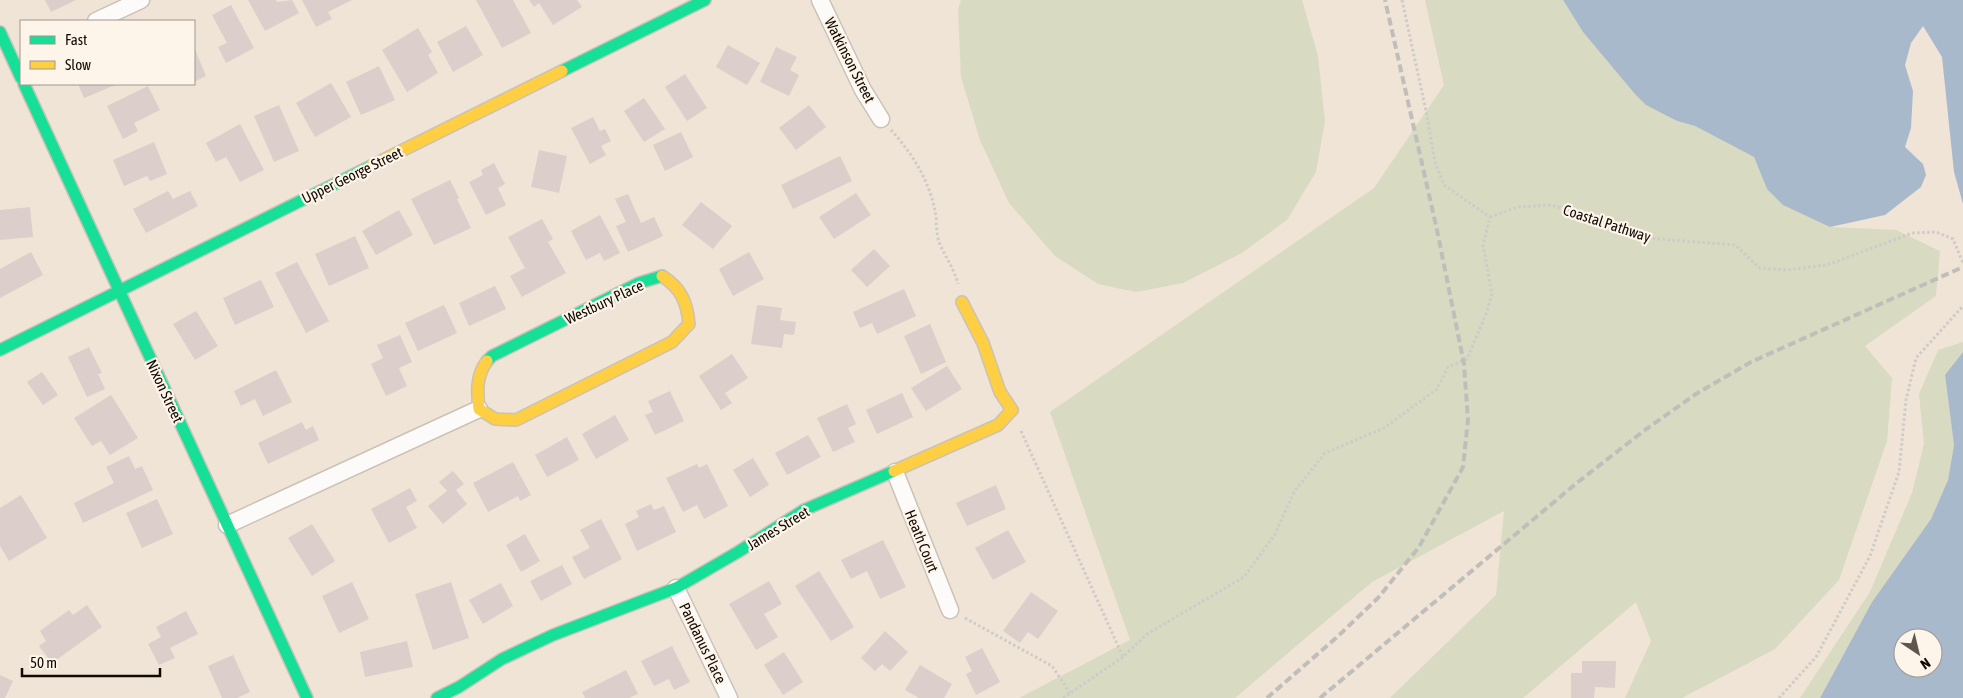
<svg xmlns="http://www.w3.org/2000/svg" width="1963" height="698" viewBox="0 0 1963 698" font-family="'Asap Condensed',sans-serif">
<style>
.green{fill:#d8dac2}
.water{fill:#a9b9cc;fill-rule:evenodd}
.building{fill:#dcceca}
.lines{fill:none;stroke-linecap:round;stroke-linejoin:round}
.street-casing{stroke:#cbc2b7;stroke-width:19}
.fast-casing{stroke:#cbc2b7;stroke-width:14}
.slow-casing{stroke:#cbc2b7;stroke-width:14}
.path{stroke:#cfcbc8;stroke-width:3;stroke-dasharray:2.5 2.5;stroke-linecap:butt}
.street{stroke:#fdfbf9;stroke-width:16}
.fast{stroke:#16e098;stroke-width:11}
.slow{stroke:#ffcf43;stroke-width:11}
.rail{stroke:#c0beba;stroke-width:4;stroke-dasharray:8 4;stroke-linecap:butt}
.labels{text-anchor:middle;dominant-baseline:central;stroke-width:4.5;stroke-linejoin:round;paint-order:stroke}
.street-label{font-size:15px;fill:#110a03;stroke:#fdf4ea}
</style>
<rect width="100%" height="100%" fill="#f0e4d6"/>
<g class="green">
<path d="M961 0H1302L1318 56 1325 121 1316 172 1287 220 1242 253 1183 283 1136 292 1098 284 1055 256 1009 203 980 140 961 77 958 10Z"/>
<path d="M1425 0H1563L1583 32 1634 93 1677 121 1695 126 1754 157 1767 189 1830 227 1896 230 1940 251 1936 296 1865 346 1892 378 1887 441 1839 580 1775 649 1682 698H1625L1651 641 1636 602 1523 698H1390L1496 595 1504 511 1372 582 1235 698H1019L1130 640 1050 412 1374 188 1444 85Z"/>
<path d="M1963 342V352L1945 376 1954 445 1948 480 1931 519 1872 602 1820 698H1800L1870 592 1912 493 1924 444 1919 394 1938 350Z"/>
</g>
<g class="water">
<path d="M1563 0H1963V204L1954 172 1942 57 1923 26 1911 43 1905 65 1913 91 1911 128 1905 147 1923 164 1926 175 1921 187 1885 215 1830 227 1783 205 1767 189 1754 157 1695 126 1677 121 1646 105 1634 93 1583 32Z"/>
<path d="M1963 352V698H1820L1872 602 1931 519 1948 480 1954 445 1945 375ZM1903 638H1933V668H1903Z"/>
</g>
<g class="building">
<path d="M45 0H76L51 12Z"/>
<path d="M248 0H276L277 2 292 0 299 13 265 31Z"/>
<path d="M302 0H352L328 12 332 19 316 27Z"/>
<path d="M476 0H513L531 33 502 48Z"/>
<path d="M529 0H577L582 7 553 25 539 3 534 7Z"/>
<path d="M231 5 254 48 226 63 218 47 227 43 212 15Z"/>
<path d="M466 26 483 55 453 72 437 42Z"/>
<path d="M418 28 432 52 428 55 438 73 407 92 382 50Z"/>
<path d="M728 45 760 63 747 85 716 67Z"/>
<path d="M194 47 206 76 194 82Z"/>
<path d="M776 47 797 57 790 70 799 75 789 96 760 82Z"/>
<path d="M379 66 395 100 361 115 346 82Z"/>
<path d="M685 74 707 108 687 121 665 87Z"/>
<path d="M331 83 351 117 315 137 296 103Z"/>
<path d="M78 84H118L84 98Z"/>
<path d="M148 86 160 110 134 123 138 131 123 139 107 106Z"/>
<path d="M644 98 665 129 644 142 624 111Z"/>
<path d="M279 105 299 151 274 162 254 116Z"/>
<path d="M809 105 826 127 796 150 779 128Z"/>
<path d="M593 117 600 131 605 129 611 141 601 146 606 155 590 164 571 128Z"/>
<path d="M240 124 264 170 240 182 226 157 216 162 206 143Z"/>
<path d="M681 132 693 157 665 171 653 145Z"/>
<path d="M154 142 167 174 150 181 147 176 124 186 113 160Z"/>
<path d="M539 150 567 156 559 193 531 187Z"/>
<path d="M840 156 852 181 793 209 781 185Z"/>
<path d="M494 163 505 184 498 188 506 205 486 215 469 182 483 175 481 170Z"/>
<path d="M450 180 459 198 457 199 471 228 434 245 411 199Z"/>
<path d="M168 191 173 199 190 191 198 206 146 233 133 209Z"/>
<path d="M856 193 871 215 834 239 819 217Z"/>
<path d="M628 194 641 223 654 217 663 236 628 252 616 226 626 222 615 199Z"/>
<path d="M701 202 732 226 713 249 682 225Z"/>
<path d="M30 207 33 237 0 240V210Z"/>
<path d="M399 210 413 235 376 255 362 231Z"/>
<path d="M600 215 620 253 604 261 600 253 586 260 571 231Z"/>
<path d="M542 219 553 239 548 242 566 273 522 297 510 276 525 268 508 237Z"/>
<path d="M355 236 369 268 329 286 315 254Z"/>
<path d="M874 249 890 266 867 287 851 270Z"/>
<path d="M31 252 43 275 0 298V269Z"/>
<path d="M749 252 764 279 733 296 719 269Z"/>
<path d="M297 262 329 321 306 333 275 273Z"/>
<path d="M261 280 274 307 235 325 223 298Z"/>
<path d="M495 286 506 309 469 326 459 303Z"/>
<path d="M904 289 916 316 877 334 872 323 860 328 853 312Z"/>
<path d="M444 305 457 333 418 351 405 323Z"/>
<path d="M757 305 782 308 780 320 796 322 794 335 784 334 782 348 751 344Z"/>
<path d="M196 311 218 346 195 360 173 324Z"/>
<path d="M930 324 946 362 921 374 904 336Z"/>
<path d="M400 335 412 362 399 368 407 386 386 396 371 364 383 358 377 345Z"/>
<path d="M89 347 102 373 98 374 105 389 87 397 68 357Z"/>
<path d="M732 354 748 378 725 393 732 403 721 410 699 376Z"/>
<path d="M947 366 962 389 926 411 911 388Z"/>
<path d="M276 370 292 402 263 416 255 399 241 406 234 391Z"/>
<path d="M42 372 58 395 43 405 27 382Z"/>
<path d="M670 391 684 421 655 435 645 415 653 412 648 401Z"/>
<path d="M902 393 913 417 877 434 866 410Z"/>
<path d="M111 395 138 438 110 455 101 441 92 446 74 418Z"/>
<path d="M847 404 856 424 848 428 855 442 833 452 817 418Z"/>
<path d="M615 415 629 440 596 459 582 434Z"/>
<path d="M302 422 306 430 313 426 319 440 268 464 258 443Z"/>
<path d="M808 435 821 457 787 475 775 453Z"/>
<path d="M567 437 579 460 547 477 535 455Z"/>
<path d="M129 456 135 469 142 466 153 490 83 523 74 503 114 483 106 467Z"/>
<path d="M753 458 769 485 750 497 733 470Z"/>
<path d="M513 462 531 495 520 501 518 496 488 512 473 483Z"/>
<path d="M697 464 699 468 707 464 728 506 704 519 697 505 683 512 666 478Z"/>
<path d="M453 471 464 484 456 490 467 504 443 524 428 506 447 491 439 482Z"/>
<path d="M996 485 1006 509 967 526 956 503Z"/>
<path d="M410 488 417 501 406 507 417 528 389 543 371 509Z"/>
<path d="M21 495 47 538 9 561 0 546V508Z"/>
<path d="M157 499 173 534 142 548 126 513Z"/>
<path d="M651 504 654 510 664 506 676 532 637 551 625 524 639 517 636 511Z"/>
<path d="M601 519 622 559 584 579 572 557 590 548 580 530Z"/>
<path d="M312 524 335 561 312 576 288 538Z"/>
<path d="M1008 530 1026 562 993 580 975 548Z"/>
<path d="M525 534 540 561 521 572 506 545Z"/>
<path d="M883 540 906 587 880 599 867 571 851 579 841 560Z"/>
<path d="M562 565 572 584 541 601 530 581Z"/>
<path d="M819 571 854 627 831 641 795 586Z"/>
<path d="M769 581 782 604 764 614 778 637 756 650 729 604Z"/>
<path d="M352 582 369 619 339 633 322 596Z"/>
<path d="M451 582 469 638 433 650 415 594Z"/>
<path d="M501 583 513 606 483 624 469 600Z"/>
<path d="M1031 592 1058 611 1038 639 1028 632 1020 643 1003 631Z"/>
<path d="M87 605 102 627 52 663 39 646 46 641 40 631 69 610 73 615Z"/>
<path d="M186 611 198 634 170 648 175 658 159 665 148 644 161 637 156 627Z"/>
<path d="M885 631 908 652 890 671 882 664 875 671 861 658Z"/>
<path d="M407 641 413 667 365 677 360 652Z"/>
<path d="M672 646 690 682 674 690 669 679 654 686 641 661Z"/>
<path d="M982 648 1000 682 976 695 966 674 972 671 965 657Z"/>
<path d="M784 652 803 682 783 695 764 665Z"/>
<path d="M233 655 250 692 237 698H222L208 666Z"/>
<path d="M1582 661H1616L1615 688 1595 687 1594 698H1571V673H1582Z"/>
<path d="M920 665 952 684 944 698H919L905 690Z"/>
<path d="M626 670 638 694 629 698H585L582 692Z"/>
<path d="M0 675 13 681 5 698H0Z"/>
</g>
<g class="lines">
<defs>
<g id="street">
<path d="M820 0 863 90 881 119"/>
<path d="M96 21 141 0"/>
<path d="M895 472 950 610"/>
<path d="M227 525 479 409"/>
<path d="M676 588 729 698"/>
</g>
<g id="fast">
<path d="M0 32 21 78"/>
<path d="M562 71 705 0"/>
<path d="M24 84 307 698"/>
<path d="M0 350 371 166"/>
<path d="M487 361 492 356 639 283 662 276"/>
<path d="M437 698 459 687 502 659 553 635 676 588 738 552 804 510 894 471"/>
</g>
<g id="slow">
<path d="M371 166 562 71"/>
<path d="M487 361C476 376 477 391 479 409L495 419 516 420 672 342 689 324C687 302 681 288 662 276"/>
<path d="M894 471 998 425 1012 410 1000 392 983 343 962 302"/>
</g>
</defs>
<use href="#street" class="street-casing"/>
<use href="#fast" class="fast-casing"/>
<use href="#slow" class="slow-casing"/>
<g class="path">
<path d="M1402 0 1426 111 1435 162 1444 185 1490 217"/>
<path d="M891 130C912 153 929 180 935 211 937 221 936 233 939 242 945 257 954 268 958 284"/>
<path d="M1490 217 1518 207 1552 205 1611 224 1647 238 1735 245 1760 268 1786 270 1827 265 1912 233 1936 232 1953 239 1963 263"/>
<path d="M1021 431 1123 657"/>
<path d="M965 618 1052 666 1070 693"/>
<path d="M1063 698 1123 657 1147 634 1244 577 1274 536 1294 492 1325 453 1384 428 1437 389 1448 367 1467 359 1486 314 1492 294 1483 245 1490 217"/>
<path d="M1779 698 1816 657 1870 556 1899 472 1906 400 1916 358 1963 306"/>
</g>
<use href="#street" class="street"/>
<use href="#fast" class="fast"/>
<use href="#slow" class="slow"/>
<g class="rail">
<path d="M1267 698 1336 638 1378 598 1419 547 1463 467 1468 420 1464 364 1437 230 1385 0"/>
<path d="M1320 698 1578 482 1645 430 1696 394 1751 362 1963 267"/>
</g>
</g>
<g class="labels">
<g class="street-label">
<text transform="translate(850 60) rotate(63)">Watkinson Street</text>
<text transform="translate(352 175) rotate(-26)">Upper George Street</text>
<text transform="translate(1607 223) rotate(18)">Coastal Pathway</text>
<text transform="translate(604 302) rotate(-25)">Westbury Place</text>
<text transform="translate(165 391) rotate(65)">Nixon Street</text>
<text transform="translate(778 528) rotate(-31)">James Street</text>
<text transform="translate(922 541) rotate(68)">Heath Court</text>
<text transform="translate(703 643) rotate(64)">Pandanus Place</text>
</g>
</g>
<rect x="20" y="20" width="175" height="65" fill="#fdf4ea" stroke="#9f968e"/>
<rect x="30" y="36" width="25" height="8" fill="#16e098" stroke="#9f968e"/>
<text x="65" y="45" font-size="15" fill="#110a03">Fast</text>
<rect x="30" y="61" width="25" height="8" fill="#ffcf43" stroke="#9f968e"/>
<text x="65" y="70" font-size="15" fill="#110a03">Slow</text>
<g transform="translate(1918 653) rotate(145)"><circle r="24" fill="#fdf4ea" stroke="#9f968e"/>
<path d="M0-4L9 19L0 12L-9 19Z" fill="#5f564d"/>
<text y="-8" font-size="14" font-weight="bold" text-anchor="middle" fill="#110a03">N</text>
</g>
<path d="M22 668v8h138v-8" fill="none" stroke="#110a03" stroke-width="2.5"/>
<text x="30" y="668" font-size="15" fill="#110a03" stroke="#fdf4ea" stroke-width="4" paint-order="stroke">50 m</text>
</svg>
